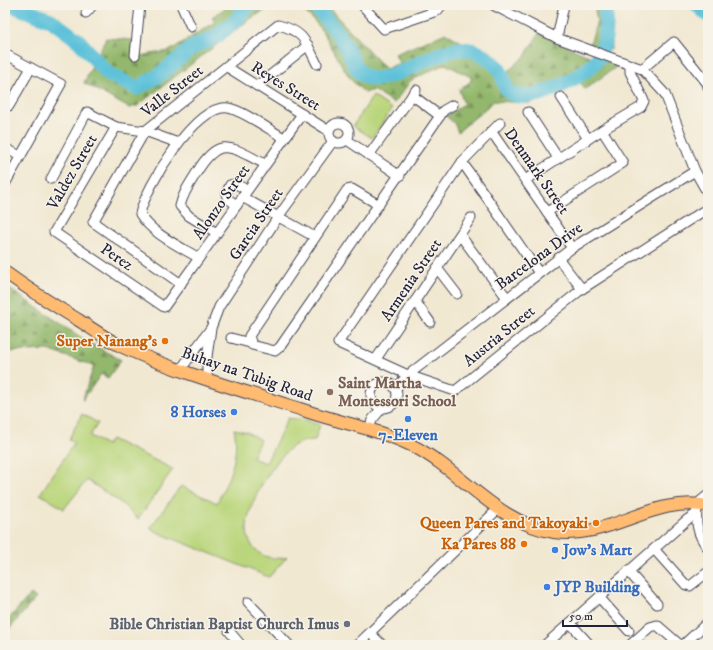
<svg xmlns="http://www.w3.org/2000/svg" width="713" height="650" viewBox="0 0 713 650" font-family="'IM FELL DW Pica',serif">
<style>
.grass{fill:#bad67c;stroke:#6e7c5c}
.forest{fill:url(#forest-firs);stroke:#5a6c54}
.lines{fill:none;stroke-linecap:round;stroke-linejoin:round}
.river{stroke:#5cc1d9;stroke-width:15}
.minor-casing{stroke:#414052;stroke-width:11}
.major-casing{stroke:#414052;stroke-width:14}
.minor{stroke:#fff;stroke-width:9}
.major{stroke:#ffbb71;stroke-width:12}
.food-dot{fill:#e8710a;stroke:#f7f3e8;stroke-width:1.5}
.education-dot{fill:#8d6e63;stroke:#f7f3e8;stroke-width:1.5}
.shop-dot{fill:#3f7fe0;stroke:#f7f3e8;stroke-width:1.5}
.worship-dot{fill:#6b7280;stroke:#f7f3e8;stroke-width:1.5}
.labels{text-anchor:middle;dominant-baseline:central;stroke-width:3;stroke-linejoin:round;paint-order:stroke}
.street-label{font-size:16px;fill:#22223b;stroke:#f7f3e8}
.food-label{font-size:16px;font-weight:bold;fill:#c56008;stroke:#f7f3e8;text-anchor:end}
.education-label{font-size:16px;font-weight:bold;fill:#785e54;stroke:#f7f3e8;text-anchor:start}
.shop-label{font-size:16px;font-weight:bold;fill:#366cbe;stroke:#f7f3e8;text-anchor:start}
.worship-label{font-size:16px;font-weight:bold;fill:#5b616d;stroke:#f7f3e8;text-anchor:end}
</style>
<defs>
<pattern id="forest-firs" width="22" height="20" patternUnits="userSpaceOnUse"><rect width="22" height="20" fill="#93b76c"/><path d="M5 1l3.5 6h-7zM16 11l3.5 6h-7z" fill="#78945a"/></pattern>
</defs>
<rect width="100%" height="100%" fill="#f7f3e8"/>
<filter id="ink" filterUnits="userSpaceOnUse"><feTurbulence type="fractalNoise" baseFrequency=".025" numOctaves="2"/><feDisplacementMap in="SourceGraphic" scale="8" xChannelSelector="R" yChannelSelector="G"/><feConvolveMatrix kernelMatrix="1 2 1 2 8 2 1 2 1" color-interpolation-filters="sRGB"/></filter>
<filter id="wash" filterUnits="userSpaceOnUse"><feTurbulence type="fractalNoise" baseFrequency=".012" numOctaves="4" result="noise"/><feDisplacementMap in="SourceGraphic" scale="16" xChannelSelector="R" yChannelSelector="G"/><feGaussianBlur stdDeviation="0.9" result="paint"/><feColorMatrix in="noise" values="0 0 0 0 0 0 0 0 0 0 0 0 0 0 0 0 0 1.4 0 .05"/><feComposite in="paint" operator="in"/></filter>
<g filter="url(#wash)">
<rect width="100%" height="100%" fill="#f1e8d1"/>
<g class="grass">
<path d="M373 96 392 109 372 138 353 126Z"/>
<path d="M82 414 98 423 90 436 107 445 111 439 173 469 138 519 121 503 87 480 64 509 40 494 74 443 69 439Z"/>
<path d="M288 418 306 420 320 425 315 440C306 440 295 443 288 450 271 466 249 502 247 525 245 549 266 563 287 557L269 577 159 533 150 528 181 486 217 503C229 478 240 456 234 429L247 432 260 440 252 458 266 463Z"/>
</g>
<g class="forest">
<path d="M230 5H274L250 19 137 106 129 108 84 83 106 38 133 40V57L169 51 215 22 212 17Z"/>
<path d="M294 5H326L386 69 399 63 395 54 446 33 497 62 506 73 525 56 539 33 586 55 619 65 585 89 580 82 530 103 494 101 458 132 454 123 446 116 464 104 459 90 471 81V77L445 64 411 80 394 103 373 90 365 93C359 87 352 82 348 75 331 50 322 19 294 5Z"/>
<path d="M594 5H610L611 50 590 44 597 21Z"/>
<path d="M5 286 88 342 121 360 108 378 101 374 82 401 94 366 48 350 5 352Z"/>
<path d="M31 594 36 598 5 634V623Z"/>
</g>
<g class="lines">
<g class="river">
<path d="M11 5 51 20 79 41 108 74 137 88 158 76 193 47 217 36 236 20 249 5"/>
<path d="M314 5C324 17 336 29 344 43 352 55 354 74 370 78 391 84 435 49 462 49 475 49 493 59 500 71 505 80 503 90 515 95 536 102 587 76 598 58 608 42 606 23 606 5"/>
<path d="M697 5 708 15"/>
</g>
</g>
</g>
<g filter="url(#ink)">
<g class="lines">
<defs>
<g id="minor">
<path d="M181 5 191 27"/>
<path d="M362 5 384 29 437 11 442 5"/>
<path d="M493 5 557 38 642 69 665 94 695 171 708 194"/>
<path d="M86 13 93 5"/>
<path d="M557 38 564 5"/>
<path d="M5 54 61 84 5 184"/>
<path d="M135 55 140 5"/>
<path d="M227 67 329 131"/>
<path d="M642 69 674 42 707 83 708 87"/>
<path d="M257 86 308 45"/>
<path d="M412 95 440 116"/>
<path d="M561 97 588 139"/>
<path d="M9 106 31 68"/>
<path d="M528 112 558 158"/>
<circle cx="339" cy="133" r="10"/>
<path d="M500 123 462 162 338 343 408 375 455 391 582 289 708 208"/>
<path d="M116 127 54 232 164 307 302 114"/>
<path d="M491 131 572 248"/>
<path d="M347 140 400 176"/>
<path d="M5 148 20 156"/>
<path d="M369 155 416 90"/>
<path d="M462 162 539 273"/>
<path d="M51 179 87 112 116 127 145 131 178 143"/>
<path d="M525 180 602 130 641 107 644 101 630 72V65"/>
<path d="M242 197 315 237"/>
<path d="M237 205 228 199 226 194 230 185 236 184 247 190"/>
<path d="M379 205 352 189 347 190 249 336 252 345 275 351 280 347 444 110 453 105"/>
<path d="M547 212 623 163 602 130"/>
<path d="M217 233 189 216 180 206C183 193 190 183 197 172 220 134 232 148 265 164"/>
<path d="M460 235 507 298"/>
<path d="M199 258C179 246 152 234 140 214 145 188 196 103 228 108 242 110 270 130 284 138"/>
<path d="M558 258 582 289"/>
<path d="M437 268 457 294"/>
<path d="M181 284 93 222 145 131 278 25C304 31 306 42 317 64"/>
<path d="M415 301 430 322"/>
<path d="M231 338 250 343"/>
<path d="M376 359 471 218"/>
<path d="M181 369 211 328"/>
<path d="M207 379V357L211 328 219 307 278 217 333 141"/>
<circle cx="384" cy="395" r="13"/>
<path d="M396 388 408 375 572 248 695 171"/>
<path d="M369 430 372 420 382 408"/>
<path d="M708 495 697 504C696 522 696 534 708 548"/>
<path d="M654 549 686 585 690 586 708 572"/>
<path d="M628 571 657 604"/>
<path d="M599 597 629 631"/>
<path d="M248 602 289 645"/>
<path d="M570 623 590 645"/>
<path d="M229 631 241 645"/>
<path d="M370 633 382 645"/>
<path d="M357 645 498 509"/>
<path d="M545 645 688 519 696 514"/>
<path d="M630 645 650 627 657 625 680 645"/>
<path d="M683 645 708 622"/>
</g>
<path id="major" d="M5 272C29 290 54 305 80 321 94 330 108 340 123 347 181 374 245 391 306 411 341 423 379 429 413 446 462 471 496 523 554 532 611 540 652 495 708 506"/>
</defs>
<use href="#minor" class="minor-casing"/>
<use href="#major" class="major-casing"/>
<use href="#minor" class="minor"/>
<use href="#major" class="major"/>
</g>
</g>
<g class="food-dot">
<circle cx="165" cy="341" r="4"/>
<circle cx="596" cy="523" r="4"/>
<circle cx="524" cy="544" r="4"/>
</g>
<circle class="education-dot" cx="330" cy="392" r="4"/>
<g class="shop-dot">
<circle cx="234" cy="412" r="4"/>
<circle cx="408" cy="419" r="4"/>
<circle cx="555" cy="550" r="4"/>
<circle cx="547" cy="587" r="4"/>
</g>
<circle class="worship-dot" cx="347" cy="624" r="4"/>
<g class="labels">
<g class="street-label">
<text transform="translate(286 86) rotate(32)">Reyes Street</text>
<text transform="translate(172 91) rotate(-38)">Valle Street</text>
<text transform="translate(537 171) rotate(55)">Denmark Street</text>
<text transform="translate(72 172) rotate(-60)">Valdez Street</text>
<text transform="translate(221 202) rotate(-55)">Alonzo Street</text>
<text transform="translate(256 224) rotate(-56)">Garcia Street</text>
<text transform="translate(539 256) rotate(-36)">Barcelona Drive</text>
<text transform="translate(117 257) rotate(34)">Perez</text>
<text transform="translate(411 280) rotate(-56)">Armenia Street</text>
<text transform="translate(499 336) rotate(-39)">Austria Street</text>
<text transform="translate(247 374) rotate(19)">Buhay na Tubig Road</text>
</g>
<g class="food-label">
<text x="157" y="341">Super Nanang's</text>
<text x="588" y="523">Queen Pares and Takoyaki</text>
<text x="516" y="544">Ka Pares 88</text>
</g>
<g class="education-label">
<text x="338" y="383">Saint Martha<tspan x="338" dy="18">Montessori School</tspan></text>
</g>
<g class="shop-label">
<text x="226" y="412" text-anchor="end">8 Horses</text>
<text x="408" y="435" text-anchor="middle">7-Eleven</text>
<text x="563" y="550">Jow's Mart</text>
<text x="555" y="587">JYP Building</text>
</g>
<g class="worship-label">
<text x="339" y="624">Bible Christian Baptist Church Imus</text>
</g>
</g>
<rect width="713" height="650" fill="none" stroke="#f7f3e8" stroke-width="20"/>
<path d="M563 620v6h64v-6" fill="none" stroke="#22223b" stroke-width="2"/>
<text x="569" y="620" font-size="12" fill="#22223b" stroke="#f7f3e8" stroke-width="3" paint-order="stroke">50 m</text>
</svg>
